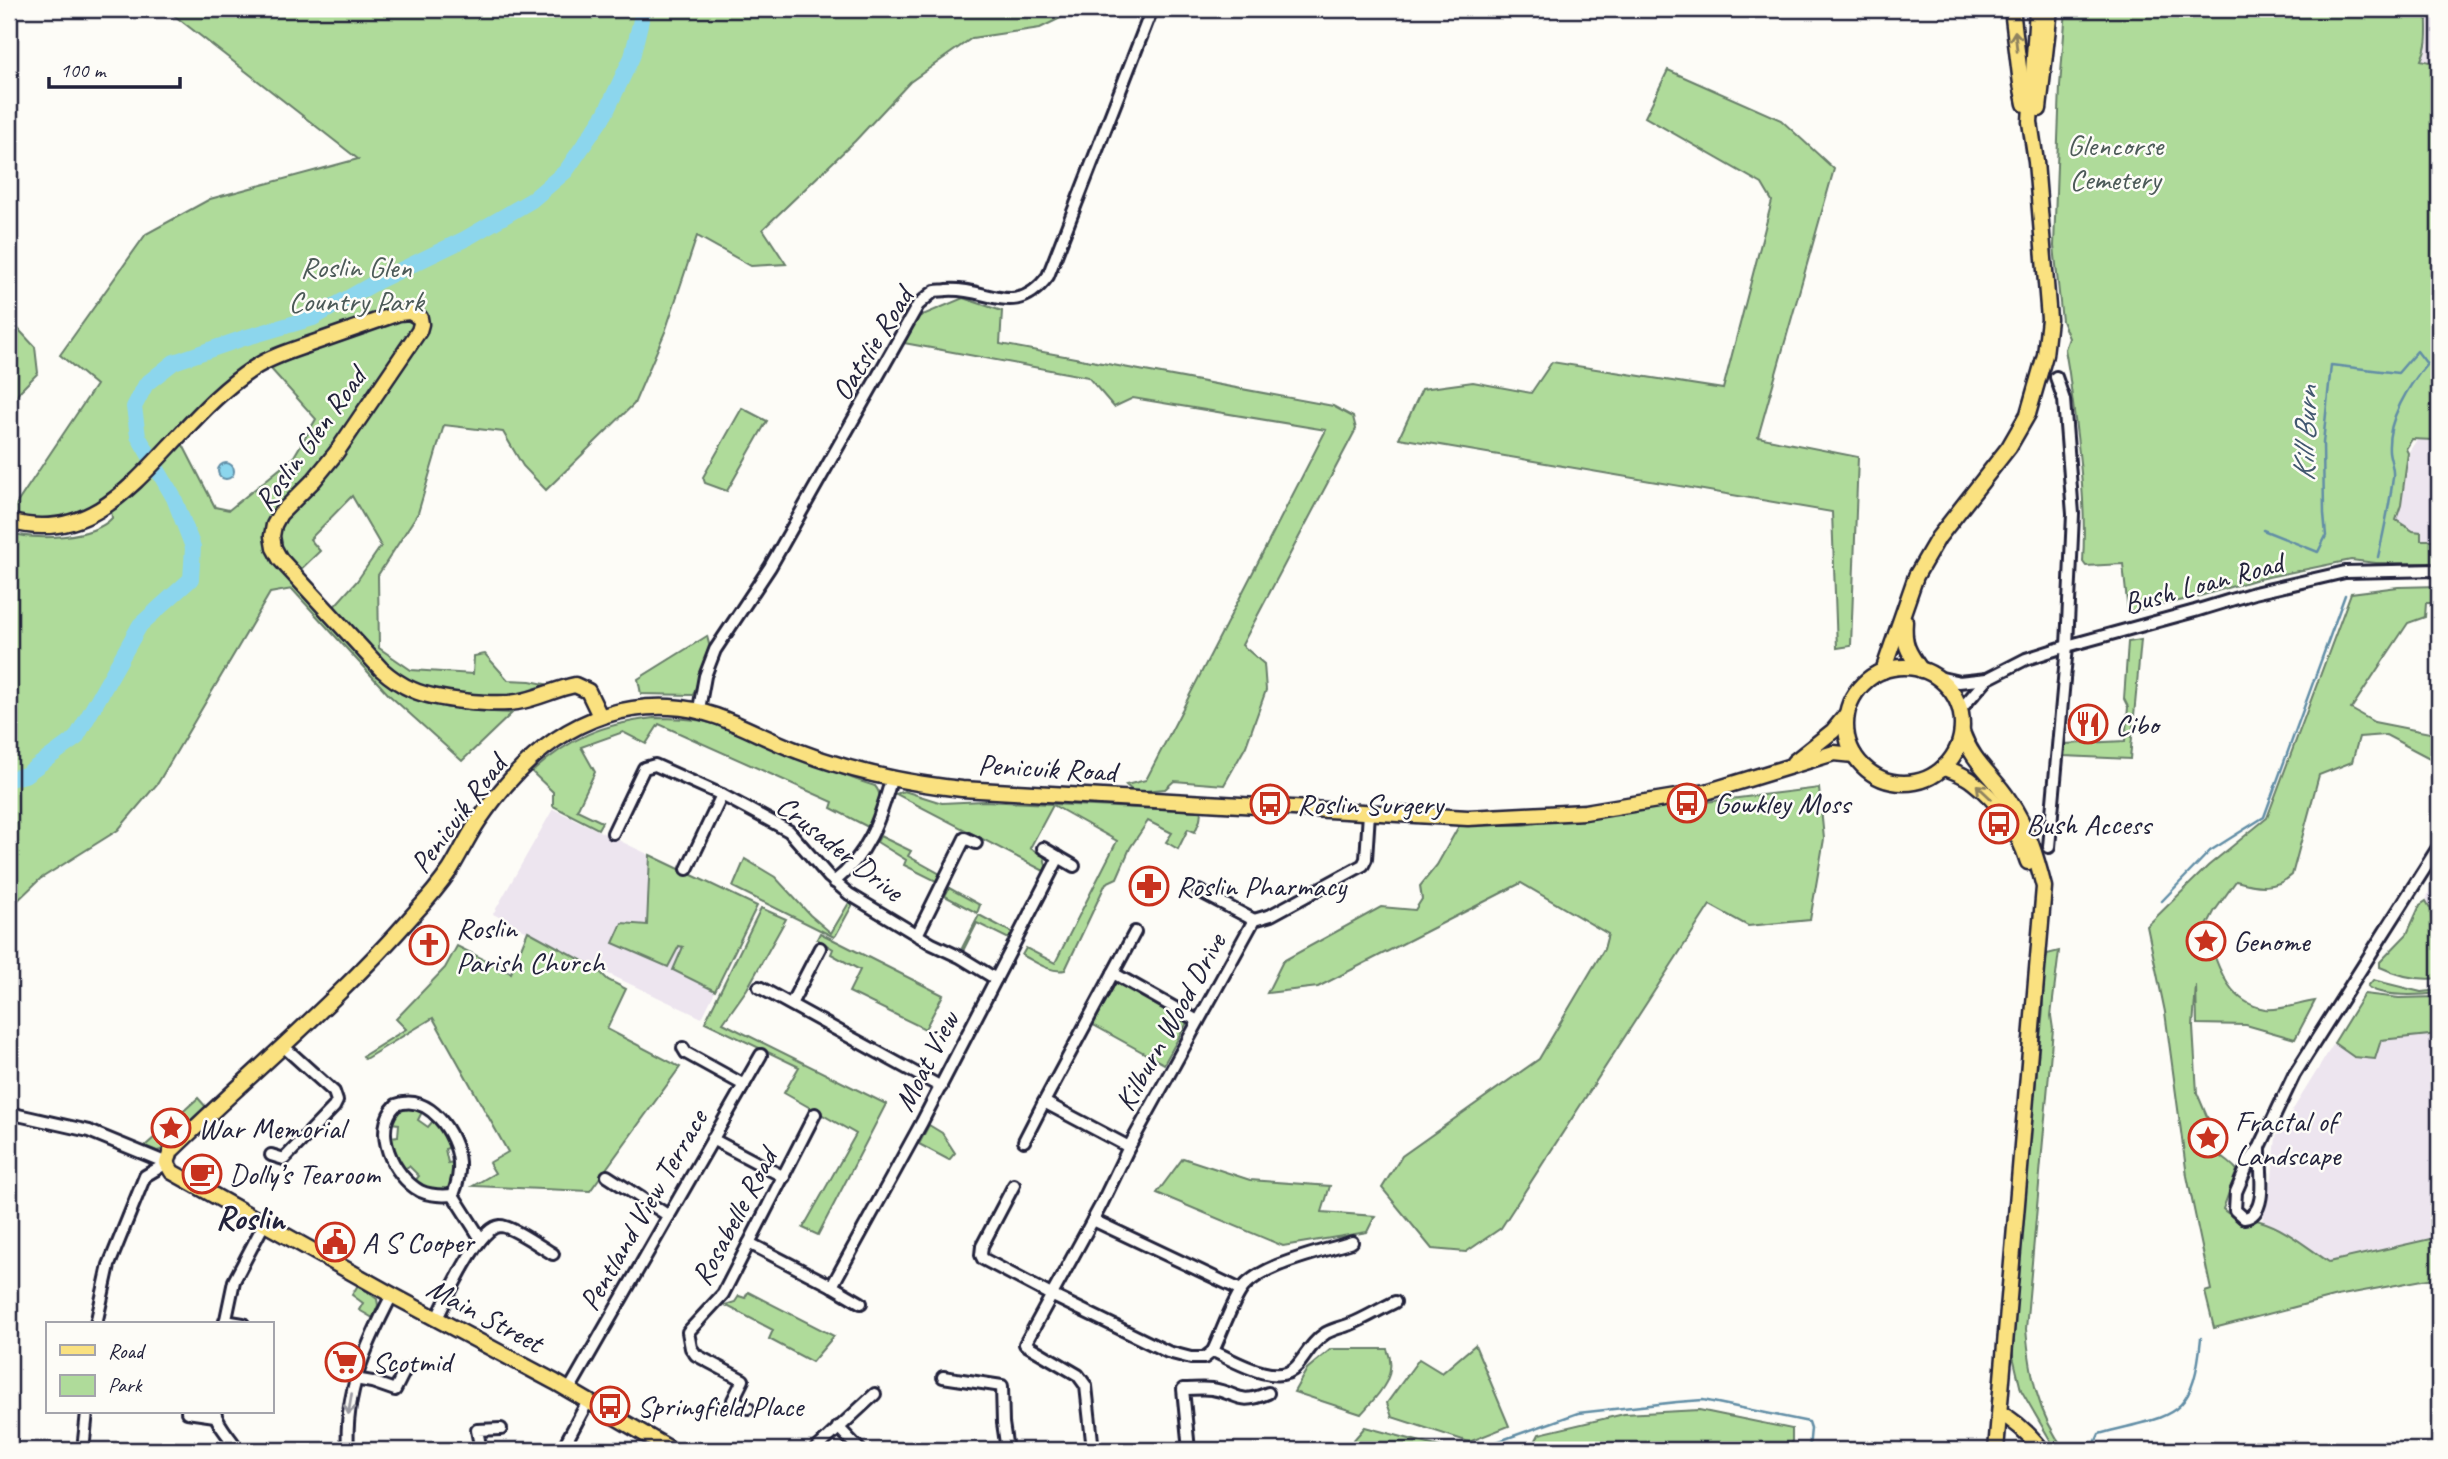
<svg xmlns="http://www.w3.org/2000/svg" width="2448" height="1459" viewBox="0 0 2448 1459" font-family="Caveat,sans-serif">
<style>
.built{fill:#ede5ef}
.green{fill:#afdb9a;stroke:#687e6a;stroke-width:2;fill-rule:evenodd}
.water{fill:#8cd6ed;stroke:#628ea6;stroke-width:2}
.lines{fill:none;stroke-linecap:round;stroke-linejoin:round}
.stream{stroke:#628ea6;stroke-width:2.5}
.river{stroke:#8cd6ed;stroke-width:16}
.minor-casing{stroke:#22223b;stroke-width:16}
.major-casing{stroke:#22223b;stroke-width:19}
.minor{stroke:#fdfcf7;stroke-width:10}
.major{stroke:#fae180;stroke-width:14}
.oneway{stroke:#8e825e}
.oneway2{stroke:#9a9aa2}
.labels{text-anchor:middle;dominant-baseline:central;stroke-width:5;stroke-linejoin:round;paint-order:stroke}
.park-label{font-size:30px;fill:#4c5a58;stroke:#fdfcf7}
.street-label{font-size:30px;fill:#22223b;stroke:#fdfcf7}
.poi-label{font-size:30px;fill:#22223b;stroke:#fdfcf7;text-anchor:start}
.water-label{font-size:32px;font-style:italic;fill:#425870;stroke:#fdfcf7}
.quarter-label{font-size:33px;font-weight:bold;fill:#22223b;stroke:#fdfcf7}
</style>
<rect width="100%" height="100%" fill="#fdfcf7"/>
<filter id="ink" filterUnits="userSpaceOnUse"><feTurbulence type="fractalNoise" baseFrequency=".0143" numOctaves="2"/><feDisplacementMap in="SourceGraphic" scale="14" xChannelSelector="R" yChannelSelector="G"/><feConvolveMatrix kernelMatrix="1 2 1 2 8 2 1 2 1" color-interpolation-filters="sRGB"/></filter>
<g filter="url(#ink)">
<g class="built">
<path d="M2427 9H2439V64L2420 60 2426 50 2428 37 2426 32Z"/>
<path d="M2439 407V540H2421L2413 531 2396 521 2401 505 2408 453Z"/>
<path d="M553 809 757 906 702 1018 596 968 493 914Z"/>
<path d="M2439 858V962L2431 914 2426 901Z"/>
<path d="M2439 1034V1237L2328 1262 2288 1234 2262 1221 2272 1177 2276 1137 2334 1043 2354 1057 2381 1041Z"/>
</g>
<g class="green">
<path d="M166 9H1079L1040 28 972 38 910 82 855 141 763 229 786 264 751 266 697 236 665 332 634 404 546 490 523 466 503 432 444 425 418 513 378 575 379 648 411 670 473 674 474 656 485 654 508 680 530 681 545 684C539 688 533 692 526 694 492 704 425 696 395 676 370 659 351 632 331 610L357 581 381 546 352 496 310 539 320 551 297 573C287 561 272 542 279 524 285 508 330 467 344 451L338 444 312 477 280 508 271 521 268 549C293 583 321 613 349 644 365 661 381 680 400 692 429 710 479 711 512 713L462 761 389 695 292 589 270 593 158 783 118 830 40 879 9 909V532C33 542 94 538 112 518L111 510 104 502C74 518 43 528 9 515L96 385 60 355 146 234 210 199 358 159ZM262 359 316 419 293 458 229 510 215 507 182 443 140 488 130 479 207 395 239 369Z"/>
<path d="M2066 9H2427C2426 27 2430 42 2421 60L2439 64V162L2437 164H2439V447L2434 440 2412 439 2406 449 2408 453 2401 505 2396 520 2413 531 2421 532V540H2439V563H2376L2351 560 2254 580 2193 598 2128 612 2123 564 2086 566 2083 562C2087 498 2077 436 2069 373L2065 349 2069 338 2062 321 2054 246 2060 86Z"/>
<path d="M1668 70 1781 120 1834 169 1758 437 1858 457 1851 646 1837 648 1832 512 1399 438 1422 389 1473 382 1531 393 1552 362 1723 389 1772 201 1762 184 1645 117Z"/>
<path d="M963 298 1002 311 1000 344 1333 406 1353 417 1356 429 1242 645 1264 664 1266 690 1246 746 1224 785 1174 781 1165 789 1134 792 1126 785 1146 780 1326 430 1133 398 1114 407 1088 377 904 343 918 317Z"/>
<path d="M9 319 35 347 38 373 20 391 9 408Z"/>
<path d="M742 408 767 421 727 491 705 483 703 477Z"/>
<path d="M2439 586V603H2426L2425 617 2408 623 2351 709 2374 722 2435 734V746L2439 750V763L2386 735 2359 737 2352 762 2319 775 2292 875C2275 890 2257 887 2236 881L2214 912 2198 943V948L2200 944 2210 943C2219 971 2231 1003 2265 1009 2281 1011 2300 1003 2315 1001L2295 1039 2246 1025 2197 1024 2196 985 2193 1027 2197 1093 2211 1126 2200 1142C2212 1152 2227 1158 2237 1170L2223 1209C2233 1220 2247 1217 2260 1221 2285 1228 2308 1248 2329 1262L2439 1237V1277L2337 1296 2214 1328 2205 1292 2211 1290 2187 1176 2165 1012 2147 926 2208 866 2267 818 2351 593 2398 587Z"/>
<path d="M707 636 710 648 693 695 641 694 638 679Z"/>
<path d="M2141 640 2130 759 2064 756V744L2125 741 2128 707 2124 699 2128 642Z"/>
<path d="M654 718C670 718 687 718 702 721 761 734 816 769 875 786 886 799 876 814 870 828L831 808 833 802 659 724 646 744 623 732 581 747 595 772 577 810 602 822 598 829 553 806V792L532 772C571 737 602 724 654 718Z"/>
<path d="M1819 788 1824 839 1810 920 1748 926 1710 905 1501 1228 1466 1252 1432 1249 1382 1188 1402 1156 1539 1059 1604 949 1608 934 1521 883 1318 987 1267 993 1283 961 1381 907 1415 910 1422 899 1420 886 1437 865 1460 824 1522 825Z"/>
<path d="M904 791 942 803 984 801 1201 811 1200 820 1195 832 1188 829 1178 849 1166 842 1172 833 1148 821 1130 848 1117 878 1106 883 1065 970C1050 973 1036 962 1022 955L1026 948 1055 963 1117 841 1053 805 1030 848 1044 856 1046 866 1044 871 896 794Z"/>
<path d="M880 836 911 851 908 856 940 874 936 881 904 865 906 860 877 842Z"/>
<path d="M650 855 757 906 715 991 673 970 683 947 679 946 668 967 613 943 622 923 647 925Z"/>
<path d="M745 859 775 877 810 915 831 933 850 901 853 904 836 935 834 937 733 887Z"/>
<path d="M949 888 980 905 977 913 945 896Z"/>
<path d="M2426 901 2433 913 2431 914 2439 962V978C2418 981 2399 976 2380 967V962L2407 934 2420 905Z"/>
<path d="M761 908 786 919 747 989 723 1023 886 1104 818 1235 803 1228 856 1134 784 1093 799 1067 705 1022Z"/>
<path d="M979 915 1015 934 1011 940 977 923 964 949 962 948Z"/>
<path d="M528 931 596 968 608 980 626 989 607 1029 680 1067 590 1191 473 1186 495 1173 489 1163 508 1152 433 1018 365 1059 363 1056 406 1029 396 1019 445 968 457 946 511 973Z"/>
<path d="M820 933 943 995 925 1029 849 992 860 970 831 954 833 949 817 939Z"/>
<path d="M2059 951 2051 1016 2053 1029 2026 1329C2030 1372 2037 1414 2065 1450H2056L2021 1390 2013 1356 2012 1312 2043 1010 2042 987 2047 954Z"/>
<path d="M1113 980 1188 1021 1164 1064 1090 1023Z"/>
<path d="M2373 980 2421 992 2439 990V993C2423 995 2379 998 2368 986Z"/>
<path d="M2364 994 2399 998 2439 997V1034L2381 1040 2375 1059 2354 1057 2334 1043Z"/>
<path d="M198 1098 207 1108 165 1149 157 1151 145 1146Z"/>
<path d="M407 1108 422 1112 418 1120 428 1127 433 1121 442 1129 452 1147 445 1149 448 1163 454 1162C455 1195 440 1201 414 1182L419 1176 409 1166 403 1170 396 1161 390 1137 398 1136 399 1124 390 1123 398 1111Z"/>
<path d="M929 1125 942 1133 955 1153 949 1160 919 1144Z"/>
<path d="M1183 1158 1250 1180 1330 1186 1322 1212 1375 1216 1367 1232 1283 1246 1157 1193Z"/>
<path d="M358 1285 377 1299 378 1305 373 1318 359 1310 363 1303 352 1295Z"/>
<path d="M748 1292 834 1336 812 1362 769 1339 773 1330 725 1305 735 1302 739 1296 745 1298Z"/>
<path d="M1475 1345 1509 1426 1469 1442 1392 1417 1387 1403 1419 1359 1442 1373Z"/>
<path d="M1331 1349H1387C1399 1376 1378 1395 1361 1414L1294 1392 1307 1369Z"/>
<path d="M1699 1410 1792 1429V1450H1531L1539 1434 1624 1414Z"/>
<path d="M1365 1427 1451 1450H1345Z"/>
</g>
<circle class="water" cx="226" cy="471" r="8"/>
<g class="lines">
<g class="stream">
<path d="M2263 530 2318 552 2326 536 2324 514 2323 443 2331 365 2398 373 2417 351 2427 364C2408 386 2387 420 2389 451 2390 460 2394 468 2393 477 2390 505 2384 530 2378 557"/>
<path d="M2162 901 2210 851 2264 817 2345 595"/>
<path d="M1474 1450 1578 1413 1677 1402 1703 1400 1809 1422 1811 1428 1809 1450"/>
<path d="M2092 1450 2099 1434C2172 1414 2193 1422 2201 1338"/>
</g>
<path class="river" d="M9 779 25 775 76 738 140 625 191 579 193 547 174 498 138 436 134 407 146 384 174 362 244 338 313 318 378 281 465 239 532 200 566 171 605 114 632 57 642 16 640 9"/>
<defs>
<g id="minor">
<path d="M9 55V62"/>
<path d="M1937 677 1959 682 1987 679 2026 659 2067 646 2195 611 2254 593 2345 572 2439 570"/>
<path d="M699 709 705 676 715 650 770 567 918 305C923 301 930 294 935 291 939 290 943 291 947 290 989 287 1015 320 1048 276L1152 9"/>
<path d="M1960 710 1987 679"/>
<path d="M613 833 644 768 655 765 722 795 789 831 829 877 849 894 932 944 960 957 996 979"/>
<path d="M2049 847 2067 646 2073 514 2064 400 2056 377"/>
<path d="M1043 848 1074 866"/>
<path d="M687 869 722 795"/>
<path d="M834 882C868 855 880 820 891 780"/>
<path d="M1199 891 1254 920"/>
<path d="M917 935 965 838 976 843"/>
<path d="M1113 973 1198 1021"/>
<path d="M759 987 941 1087"/>
<path d="M791 1004 820 948"/>
<path d="M683 1048 686 1053 744 1085"/>
<path d="M9 1113 89 1131 167 1163"/>
<path d="M712 1139 784 1177"/>
<path d="M1024 1141 1044 1102"/>
<path d="M1129 1147 1044 1102 1135 932"/>
<path d="M2260 1147C2259 1166 2270 1215 2244 1218L2235 1210 2236 1192 2249 1162 2260 1147 2294 1075 2439 846"/>
<path d="M271 1155 284 1159 334 1107 337 1101 334 1092 282 1045"/>
<path d="M607 1176 669 1216"/>
<path d="M1014 1185 982 1246 981 1255 983 1259 1051 1295 1168 1352 1191 1358H1204L1213 1351C1235 1361 1278 1388 1297 1366 1307 1354 1312 1342 1326 1333 1333 1329 1343 1327 1351 1324 1366 1318 1380 1309 1395 1302"/>
<path d="M453 1195C442 1196 431 1196 420 1191 393 1176 371 1130 396 1105 429 1092 457 1134 459 1162 460 1173 457 1185 453 1195L481 1239"/>
<path d="M1093 1220 1241 1290"/>
<path d="M749 1243 832 1286 861 1303"/>
<path d="M832 1286 922 1122 1059 857"/>
<path d="M437 1318C447 1299 478 1227 500 1226 512 1226 541 1247 553 1254"/>
<path d="M225 1321 243 1324"/>
<path d="M96 1324 109 1265 145 1176 167 1163"/>
<path d="M225 1324 234 1281 265 1222"/>
<path d="M1213 1351C1222 1332 1229 1310 1240 1292 1256 1265 1322 1252 1352 1242"/>
<path d="M943 1377 1002 1386 1003 1423 1007 1450"/>
<path d="M355 1379 372 1382 395 1390 405 1370"/>
<path d="M569 1390 761 1055"/>
<path d="M748 1408 733 1400 743 1380 696 1355 691 1348 688 1332 723 1294 815 1114"/>
<path d="M187 1412 215 1416"/>
<path d="M215 1412C217 1425 231 1438 238 1450"/>
<path d="M838 1427 860 1450"/>
<path d="M83 1450 87 1412"/>
<path d="M348 1450C344 1393 366 1345 392 1295"/>
<path d="M481 1450 477 1430 501 1429"/>
<path d="M557 1450 564 1446 588 1401"/>
<path d="M815 1450 875 1394"/>
<path d="M1093 1450 1086 1386 1078 1375 1025 1344 1101 1205 1129 1147 1254 920 1271 915 1363 865 1366 859 1369 813"/>
<path d="M1189 1450 1183 1389C1193 1389 1203 1388 1212 1389 1239 1393 1237 1406 1268 1393"/>
</g>
<g id="major">
<path d="M2012 9 2021 84 2025 104"/>
<path d="M2039 109 2050 9"/>
<path d="M9 521C86 544 132 486 179 436 202 411 225 387 254 368 272 356 294 350 313 343 342 333 371 323 399 313L410 312 420 318 421 324 419 331 336 453 314 480 280 514 274 525 272 536 274 548 280 559 381 669C391 678 401 685 413 690 436 700 493 706 517 702 537 699 555 689 575 685L588 691 600 716"/>
<path d="M1905 621C1903 644 1908 652 1921 670"/>
<circle cx="1904" cy="725" r="58"/>
<path d="M1883 671 1916 576 1938 538 2009 447 2028 414 2045 355 2049 319 2036 162 2030 122 2037 9"/>
<path d="M1962 732C1973 763 1993 775 2009 800 2028 828 2036 856 2044 887L1996 1450"/>
<path d="M1794 762 1833 731 1846 715"/>
<path d="M1944 767C1954 772 1965 775 1973 782 1999 802 2018 831 2028 862"/>
<path d="M2000 1413C2017 1422 2030 1435 2042 1450"/>
<path d="M672 1450 555 1382 392 1295 172 1172 167 1163 171 1151C251 1073 339 1000 413 915 426 901 439 886 450 870 460 854 468 836 479 820 499 791 526 760 555 740 589 717 629 705 670 707 718 709 754 735 798 751 852 772 905 783 962 789L1468 818 1585 812 1706 792 1834 753 1854 755"/>
</g>
</defs>
<use href="#minor" class="minor-casing"/>
<use href="#major" class="major-casing"/>
<use href="#minor" class="minor"/>
<use href="#major" class="major"/>
</g>
<defs><path id="oneway-shaft" d="M-6 0H5M1.5-3L5.5 0L1.5 3" fill="none" stroke-width="1.6" stroke-linecap="round" stroke-linejoin="round" transform="scale(1.75)"/></defs>
<g class="oneway">
<use href="#oneway-shaft" transform="translate(2016 41) rotate(-96)"/>
<use href="#oneway-shaft" transform="translate(1984 792) rotate(-136)"/>
</g>
<use class="oneway2" href="#oneway-shaft" transform="translate(350 1404) rotate(99)"/>
</g>
<defs>
<symbol id="restaurant-ring" viewBox="-11 -11 22 22"><circle r="9.5" fill="#fdfcf7" stroke="#c8321e" stroke-width="1.5"/><path d="M-5-6h1v4h1v-4h1v4h1v-4h1v5L-1.5 .5V6h-2V.5L-5-1ZM5-6V6H3V1.5H1.5Q1.5-4 5-6Z" fill="#c8321e"/></symbol>
<symbol id="bus-ring" viewBox="-11 -11 22 22"><circle r="9.5" fill="#fdfcf7" stroke="#c8321e" stroke-width="1.5"/><path d="M-5-6H5V4H4V6H2V4H-2V6H-4V4H-5ZM-3.5-4V0h7V-4ZM-3.5 1.2v1.5H-2V1.2ZM2 1.2v1.5H3.5V1.2Z" fill="#c8321e"/></symbol>
<symbol id="pharmacy-ring" viewBox="-11 -11 22 22"><circle r="9.5" fill="#fdfcf7" stroke="#c8321e" stroke-width="1.5"/><path d="M-2-6h4v4h4v4h-4v4h-4v-4h-4v-4h4Z" fill="#c8321e"/></symbol>
<symbol id="sight-ring" viewBox="-11 -11 22 22"><circle r="9.5" fill="#fdfcf7" stroke="#c8321e" stroke-width="1.5"/><path d="M0-6L1.8-2.2L6-1.7L2.9 1.2L3.7 5.4L0 3.3L-3.7 5.4L-2.9 1.2L-6-1.7L-1.8-2.2Z" fill="#c8321e"/></symbol>
<symbol id="church-ring" viewBox="-11 -11 22 22"><circle r="9.5" fill="#fdfcf7" stroke="#c8321e" stroke-width="1.5"/><path d="M-1.2-6h2.4v3.5h3.3v2.4h-3.3V6h-2.4V-.1h-3.3v-2.4h3.3Z" fill="#c8321e"/></symbol>
<symbol id="cafe-ring" viewBox="-11 -11 22 22"><circle r="9.5" fill="#fdfcf7" stroke="#c8321e" stroke-width="1.5"/><path d="M-5.5-4.5H6V0H3Q3 3.5 0 3.5H-2.5Q-5.5 3.5-5.5 0ZM3-3.2v2h1.7v-2ZM-6 4.5H4V6H-6Z" fill="#c8321e"/></symbol>
<symbol id="civic-ring" viewBox="-11 -11 22 22"><circle r="9.5" fill="#fdfcf7" stroke="#c8321e" stroke-width="1.5"/><path d="M-.6-6.5H3V-4.5H.6V-3L4-1V1h2V6H-6V1h2V-1L-.6-3ZM-1.2 2.5V6h2.4V2.5Z" fill="#c8321e"/></symbol>
<symbol id="supermarket-ring" viewBox="-11 -11 22 22"><circle r="9.5" fill="#fdfcf7" stroke="#c8321e" stroke-width="1.5"/><path d="M-6-5.5h2.5l.6 2H6L4.5 2H-2.5L-4.4-4H-6ZM-1.5 3.2a1.3 1.3 0 1 0 .1 0ZM3 3.2a1.3 1.3 0 1 0 .1 0Z" fill="#c8321e"/></symbol>
</defs>
<g fill-rule="evenodd">
<use href="#restaurant-ring" x="2066" y="702" width="44" height="44"/>
<use href="#bus-ring" x="1665" y="781" width="44" height="44"/>
<use href="#bus-ring" x="1248" y="782" width="44" height="44"/>
<use href="#bus-ring" x="1977" y="802" width="44" height="44"/>
<use href="#pharmacy-ring" x="1127" y="864" width="44" height="44"/>
<use href="#sight-ring" x="2184" y="919" width="44" height="44"/>
<use href="#church-ring" x="407" y="923" width="44" height="44"/>
<use href="#sight-ring" x="149" y="1106" width="44" height="44"/>
<use href="#sight-ring" x="2186" y="1116" width="44" height="44"/>
<use href="#cafe-ring" x="180" y="1152" width="44" height="44"/>
<use href="#civic-ring" x="313" y="1220" width="44" height="44"/>
<use href="#supermarket-ring" x="323" y="1340" width="44" height="44"/>
<use href="#bus-ring" x="588" y="1384" width="44" height="44"/>
</g>
<g class="labels">
<g class="park-label">
<text x="2115" y="145">Glencorse<tspan x="2115" dy="34">Cemetery</tspan></text>
<text x="356" y="267">Roslin Glen<tspan x="356" dy="34">Country Park</tspan></text>
</g>
<g class="street-label">
<text transform="translate(872 344) rotate(-58)">Oatslie Road</text>
<text transform="translate(310 439) rotate(-54)">Roslin Glen Road</text>
<text transform="translate(2203 583) rotate(-15)">Bush Loan Road</text>
<text transform="translate(1047 768) rotate(3)">Penicuik Road</text>
<text transform="translate(458 814) rotate(-53)">Penicuik Road</text>
<text transform="translate(840 848) rotate(38)">Crusader Drive</text>
<text transform="translate(1170 1022) rotate(-61)">Kilburn Wood Drive</text>
<text transform="translate(926 1061) rotate(-63)">Moat View</text>
<text transform="translate(643 1210) rotate(-60)">Pentland View Terrace</text>
<text transform="translate(734 1217) rotate(-62)">Rosabelle Road</text>
<text transform="translate(485 1315) rotate(28)">Main Street</text>
</g>
<g class="poi-label">
<text x="2115" y="724">Cibo</text>
<text x="1714" y="803">Gowkley Moss</text>
<text x="1297" y="804">Roslin Surgery</text>
<text x="2026" y="824">Bush Access</text>
<text x="1176" y="886">Roslin Pharmacy</text>
<text x="456" y="928">Roslin<tspan x="456" dy="34">Parish Church</tspan></text>
<text x="2233" y="941">Genome</text>
<text x="2235" y="1121">Fractal of<tspan x="2235" dy="34">Landscape</tspan></text>
<text x="198" y="1128">War Memorial</text>
<text x="229" y="1174">Dolly’s Tearoom</text>
<text x="362" y="1242">A S Cooper</text>
<text x="372" y="1362">Scotmid</text>
<text x="637" y="1406">Springfield Place</text>
</g>
<g class="water-label">
<text transform="translate(2305 434) rotate(-88)">Kill Burn</text>
</g>
<g class="quarter-label">
<text x="250" y="1218">Roslin</text>
</g>
</g>
<rect width="2448" height="1459" fill="none" stroke="#fdfcf7" stroke-width="35"/>
<rect x="18" y="18" width="2413" height="1424" fill="none" stroke="#22223b" stroke-width="2.5" filter="url(#ink)"/>
<rect x="46" y="1322" width="228" height="91" fill="#fdfcf7" stroke="#a5a5ac" stroke-width="2"/>
<rect x="60" y="1345" width="35" height="10" fill="#fae180" stroke="#a5a5ac" stroke-width="2"/>
<text x="108" y="1358" font-size="21" fill="#22223b">Road</text>
<rect x="60" y="1375" width="35" height="21" fill="#afdb9a" stroke="#a5a5ac" stroke-width="2"/>
<text x="108" y="1392" font-size="21" fill="#22223b">Park</text>
<path d="M49 77v10h131v-10" fill="none" stroke="#22223b" stroke-width="3.5"/>
<text x="60" y="77" font-size="21" fill="#22223b" stroke="#fdfcf7" stroke-width="5" paint-order="stroke">100 m</text>
</svg>
